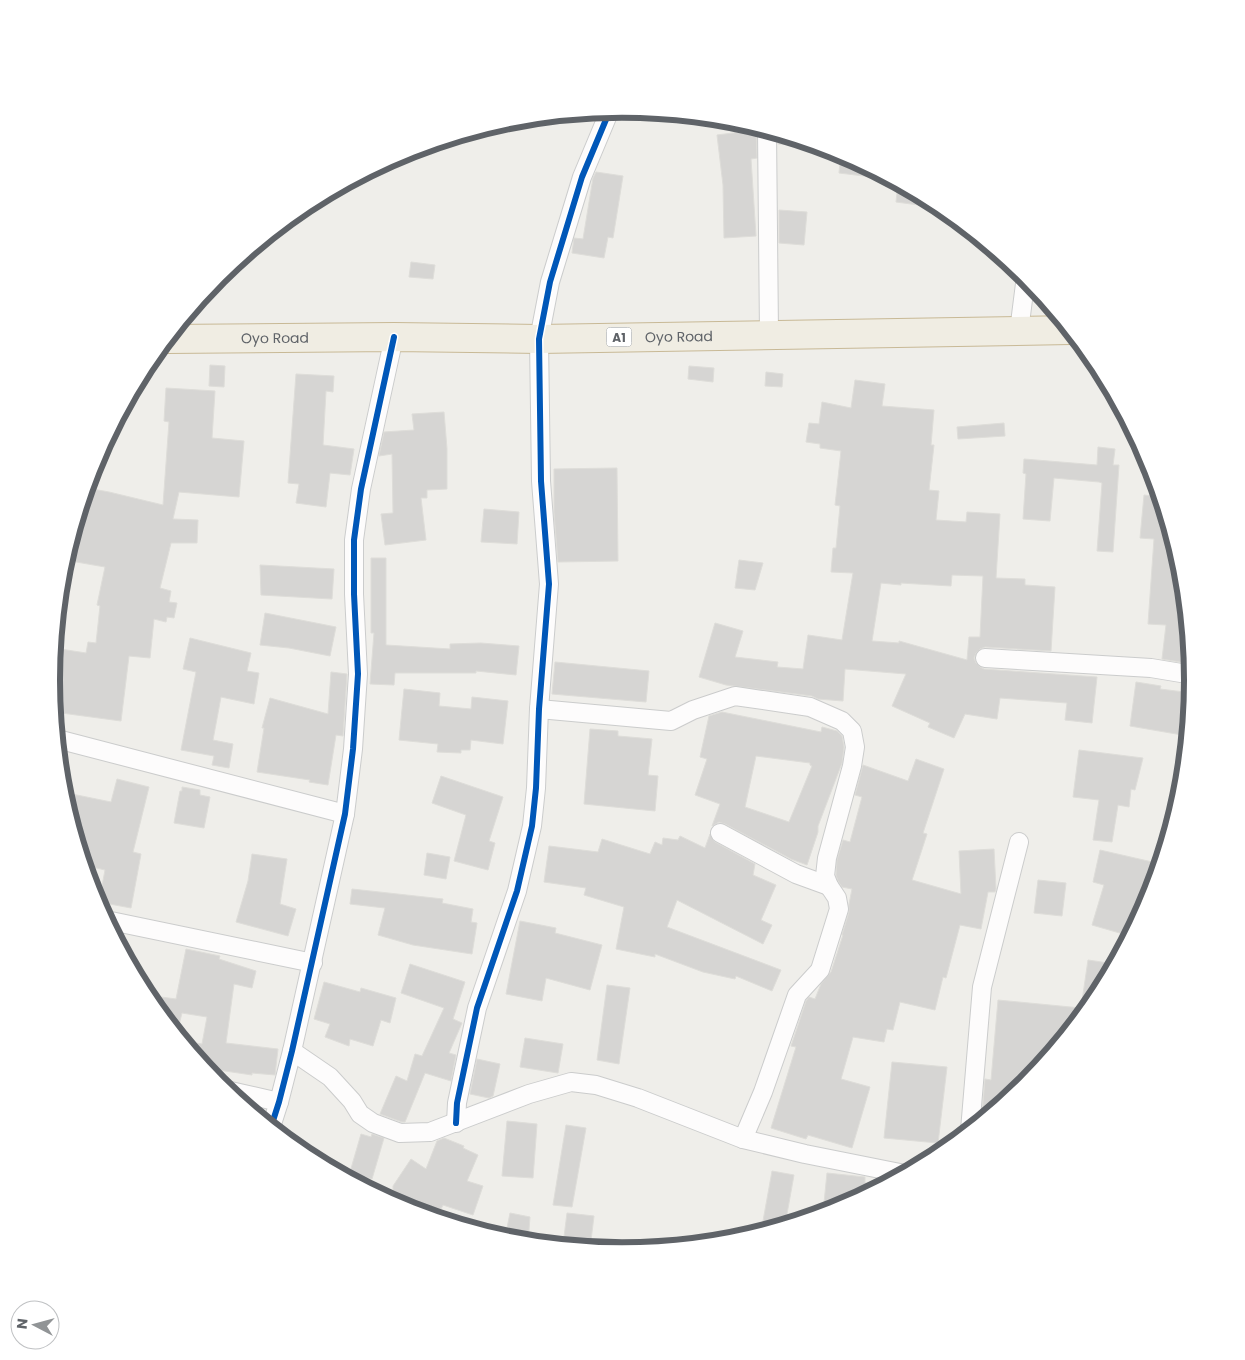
<svg xmlns="http://www.w3.org/2000/svg" width="1245" height="1360" viewBox="0 0 1245 1360" font-family="Poppins,sans-serif">
<style>
.building{fill:#d6d5d3;stroke:#deddd9;fill-rule:evenodd}
.lines{fill:none;stroke-linecap:round;stroke-linejoin:round}
.street-casing{stroke:#cbcccc;stroke-width:20}
.highway-casing{stroke:#c8b996;stroke-width:30}
.street{stroke:#fdfcfc;stroke-width:18}
.highway{stroke:#f0ede3;stroke-width:28}
.cycleway-casing{stroke:#fff;stroke-width:9}
.cycleway{stroke:#0057b8;stroke-width:6}
.labels{text-anchor:middle;dominant-baseline:central;stroke-width:4;stroke-linejoin:round;paint-order:stroke}
.shield{fill:#fff;stroke:#8f9295;stroke-width:1}
.shield-label{font-size:12px;font-weight:bold;fill:#5f6368}
.street-label{font-size:14px;fill:#5f6368;stroke:#fff}
.rim{fill:none;stroke:#5f6368;stroke-width:6}
</style>
<rect width="100%" height="100%" fill="#efeeea"/>
<g class="building">
<path d="M756 130 757 158 751 159 756 236 724 238 723 185 717 135Z"/>
<path d="M778 133 799 140 798 145 778 144Z"/>
<path d="M841 152 889 178V179L839 173Z"/>
<path d="M596 172 623 176 613 238 608 237 604 258 572 253 574 238 583 239 593 178Z"/>
<path d="M898 183 940 205 942 208 896 202Z"/>
<path d="M779 210 807 212 804 245 779 243Z"/>
<path d="M411 262 435 265 433 279 409 277Z"/>
<path d="M210 365 225 366 224 387 209 386Z"/>
<path d="M689 366 714 368 713 382 688 379Z"/>
<path d="M766 372 783 374 782 387 765 386Z"/>
<path d="M296 374 334 376 333 392 326 391 323 445 354 449 350 475 330 473 326 507 296 503 299 484 288 483Z"/>
<path d="M855 380 885 384 882 406 934 410 931 445H934L929 490 939 491 936 520 966 522 967 512 1000 514 996 578 1025 579V585L1055 587 1051 651 985 647 980 649 976 653 974 658 976 663 980 667 984 669 1097 677 1092 723 1065 720 1067 703 1000 698 997 719 965 714 954 738 928 727 930 723 892 706 906 674 845 669 843 701 818 699 812 696 726 685 699 677 715 623 743 631 735 657 778 662 777 667 803 669 808 635 842 640 853 573 831 572 833 548H836L840 506 835 505 841 451 820 448V444L806 442 809 423 819 424 822 402 851 408ZM952 575 983 576 980 637H969L967 660 899 641V643L872 641 881 583 901 585V583L951 586Z"/>
<path d="M166 388 215 391 212 438 244 441 239 497 179 492 173 519 198 520 197 543H171L160 588 171 591 169 602 177 603 174 618 167 617 166 622 154 619 150 658 129 656 121 721 54 712 51 680 54 648 86 653 88 642 96 643 100 606 97 605 105 567 65 560 87 488 109 492 163 505 169 422 164 421Z"/>
<path d="M444 412 447 449V489L427 490V498H421L426 540 385 545 381 514 393 513 392 454 379 456 384 432 414 430 412 414Z"/>
<path d="M1004 423 1005 436 958 439 957 427Z"/>
<path d="M1098 447 1115 449 1113 465H1119L1113 552 1097 551 1102 483 1099 482 1054 478 1050 521 1023 519 1026 474 1023 473 1024 459 1097 465Z"/>
<path d="M617 468 618 561 558 562 554 512V469Z"/>
<path d="M1144 495 1161 497 1183 569 1187 613 1186 633 1189 634 1192 664 1162 659 1166 625 1148 624 1154 539 1140 538Z"/>
<path d="M484 509 519 512 517 544 481 542Z"/>
<path d="M371 558H386V645L450 649V644L481 643 519 646 516 675 476 671V673H395L394 685 370 684 374 633H371Z"/>
<path d="M739 560 763 563 755 590 735 588Z"/>
<path d="M260 565 334 569 332 599 261 595Z"/>
<path d="M265 613 336 627 330 656 289 648 260 645Z"/>
<path d="M190 638 251 653 247 671 259 673 254 704 221 697 213 740 233 744 229 768 212 765 214 756 181 750 196 672 183 669Z"/>
<path d="M555 662 649 671 646 702 552 694Z"/>
<path d="M331 672 347 674 343 736 336 735 328 785 309 782 310 780 257 772 264 728H262L270 698 328 714Z"/>
<path d="M1136 682 1161 686 1160 689 1192 693 1188 736 1130 726Z"/>
<path d="M404 689 440 693 439 706 471 709 472 697 508 701 503 744 471 740 470 750H461V753L437 752 438 744 399 740Z"/>
<path d="M722 712 821 732 822 727 837 731 842 736 844 747 842 763 818 826V832L807 865 791 859 725 824 719 822 712 826 720 804 695 795 707 759 700 757 709 716ZM756 756 810 763V765L812 766 789 822 745 807Z"/>
<path d="M590 729 618 731V736L652 739 648 775 658 776 655 811 584 804Z"/>
<path d="M1079 750 1143 758 1135 790 1131 789 1129 807 1118 805 1112 842 1093 840 1099 800 1073 797Z"/>
<path d="M916 759 944 769 923 833 927 834 912 880 961 894 959 851 994 849 996 889 995 892H988L981 929 960 925 946 978 943 977 935 1010 900 1002 893 1030 887 1029 884 1042 853 1037 841 1079 870 1087 852 1148 808 1135 806 1139 771 1128 796 1047 791 1046 806 1001 809 997 815 999 821 984 831 972 843 935H842L849 912V904L852 889 842 887 838 881 836 875 837 860 843 840 850 842 862 797 855 795 863 765 908 781Z"/>
<path d="M441 776 503 797 489 841 495 843 488 870 454 861 466 815 432 803Z"/>
<path d="M117 779 149 787 133 852 141 854 131 908 99 902 105 870 84 865 66 803 67 793 111 802Z"/>
<path d="M182 787 200 790V795L210 797 204 828 174 823 180 791H182Z"/>
<path d="M710 834 715 842 755 864 753 875 776 885 761 920 772 925 763 944 677 900 667 927 781 970 772 991 736 976 735 979 703 972 655 954V957L616 949 624 907 584 895 586 888 544 882 549 846 598 852 602 839 650 854 655 842 662 845 663 838 678 840 680 836 705 848Z"/>
<path d="M1100 850 1161 864 1150 899 1130 936 1092 925 1104 885 1093 882Z"/>
<path d="M427 853 450 857 446 879 424 875Z"/>
<path d="M252 854 287 859 280 904 296 909 288 936 236 922 248 881Z"/>
<path d="M1038 880 1066 883 1062 916 1034 913Z"/>
<path d="M352 889 443 899 442 903 473 909 471 922 477 923 472 954 413 945 378 935 385 908 350 904Z"/>
<path d="M520 921 556 928 555 933 602 945 590 990 546 978 542 1001 506 994Z"/>
<path d="M186 949 220 956 219 959 256 971 252 988 234 984 226 1043 278 1049 275 1075 252 1073V1075L205 1068 183 1041 202 1044 207 1017 182 1013 177 1033 147 997 146 995 176 999Z"/>
<path d="M1088 960 1115 964 1097 998 1026 1084 988 1115H982L985 1079 991 1080 998 1000 1081 1008Z"/>
<path d="M410 964 465 982 453 1019 462 1023 449 1053 456 1055 451 1081 425 1073 405 1122H402L380 1114 396 1076 407 1081 415 1054 422 1056 444 1008 401 993Z"/>
<path d="M324 982 360 992 361 988 396 998 390 1023 381 1020 373 1046 350 1039 349 1046 325 1037 330 1024 314 1019Z"/>
<path d="M607 985 630 988 619 1064 597 1060Z"/>
<path d="M525 1038 563 1044 558 1073 520 1067Z"/>
<path d="M477 1059 500 1064 493 1096 489 1098 470 1094Z"/>
<path d="M892 1062 947 1067 938 1143 884 1138Z"/>
<path d="M507 1121 537 1124 533 1178 502 1176Z"/>
<path d="M566 1125 586 1128 572 1207 553 1205Z"/>
<path d="M361 1134 371 1137 372 1134 384 1138 372 1179 350 1172Z"/>
<path d="M444 1138 464 1146 463 1148 478 1155 467 1181 483 1186 473 1215 443 1205 439 1213 414 1200 412 1203 393 1191V1186L411 1159 426 1169 437 1141Z"/>
<path d="M772 1171 794 1175 785 1225 761 1232Z"/>
<path d="M827 1173 865 1177V1183L885 1184 841 1208 823 1213Z"/>
<path d="M510 1213 530 1217 528 1242 505 1238Z"/>
<path d="M567 1213 594 1216 590 1248 563 1245Z"/>
</g>
<g class="lines">
<defs>
<g id="street">
<path d="M767 130 769 334"/>
<path d="M1019 331 1026 276"/>
<path d="M1150 468H1152"/>
<path d="M985 658 1151 668 1193 675"/>
<path d="M539 709 671 721 693 710 735 696 810 707 842 721 852 731 855 747 852 766 827 858 825 876 829 886 837 898 839 909 820 970 797 995 763 1092 743 1139"/>
<path d="M57 739 345 814"/>
<path d="M720 833 796 874 829 886"/>
<path d="M106 920 313 963"/>
<path d="M292 1051 330 1077 352 1101 360 1114 373 1123 400 1133 430 1132 529 1094 571 1082 596 1085 638 1098 743 1139 805 1154 905 1174"/>
<path d="M226 1090 279 1102"/>
<path d="M456 1123 457 1103 477 1008 517 891 532 826 536 788 539 709 549 584 541 481 539 339 550 282 582 177 610 110"/>
<path d="M271 1127 279 1102 292 1051 345 814 353 749 358 674 354 594V540L361 489 394 337"/>
<path d="M970 1130 982 987 1019 842"/>
</g>
<g id="highway">
<path id="s1" d="M167 339 394 337 539 339 1071 330"/>
</g>
</defs>
<use href="#street" class="street-casing"/>
<use href="#highway" class="highway-casing"/>
<use href="#street" class="street"/>
<use href="#highway" class="highway"/>
<defs>
<g id="cycleway">
<path d="M456 1123 457 1103 477 1008 517 891 532 826 536 788 539 709 549 584 541 481 539 339 550 282 582 177 610 110"/>
<path d="M271 1127 279 1102 292 1051 345 814 353 749 358 674 354 594V540L361 489 394 337"/>
</g>
</defs>
<use href="#cycleway" class="cycleway-casing"/>
<use href="#cycleway" class="cycleway"/>
</g>
<g class="labels">
<rect class="shield" x="606.5" y="327.5" width="25" height="19" rx="4"/>
<g class="shield-label">
<text x="619" y="337">A1</text>
</g>
<g class="street-label">
<text stroke="none"><textPath href="#s1" startOffset="512">Oyo Road</textPath></text>
<text stroke="none"><textPath href="#s1" startOffset="108">Oyo Road</textPath></text>
</g>
</g>
<path d="M0 0H1245V1360H0ZM60 680a562 562 0 1 1 1124 0a562 562 0 1 1-1124 0Z" fill="#fff" fill-rule="evenodd"/>
<path class="rim" d="M60 680a562 562 0 1 1 1124 0a562 562 0 1 1-1124 0Z"/>
<g transform="translate(35 1325) rotate(276)"><circle r="24" fill="#ffffff" stroke="#bfc1c3"/>
<path d="M0-4L9 19L0 12L-9 19Z" fill="#919496"/>
<text y="-8" font-size="14" font-weight="bold" text-anchor="middle" fill="#5f6368">N</text>
</g>
</svg>
